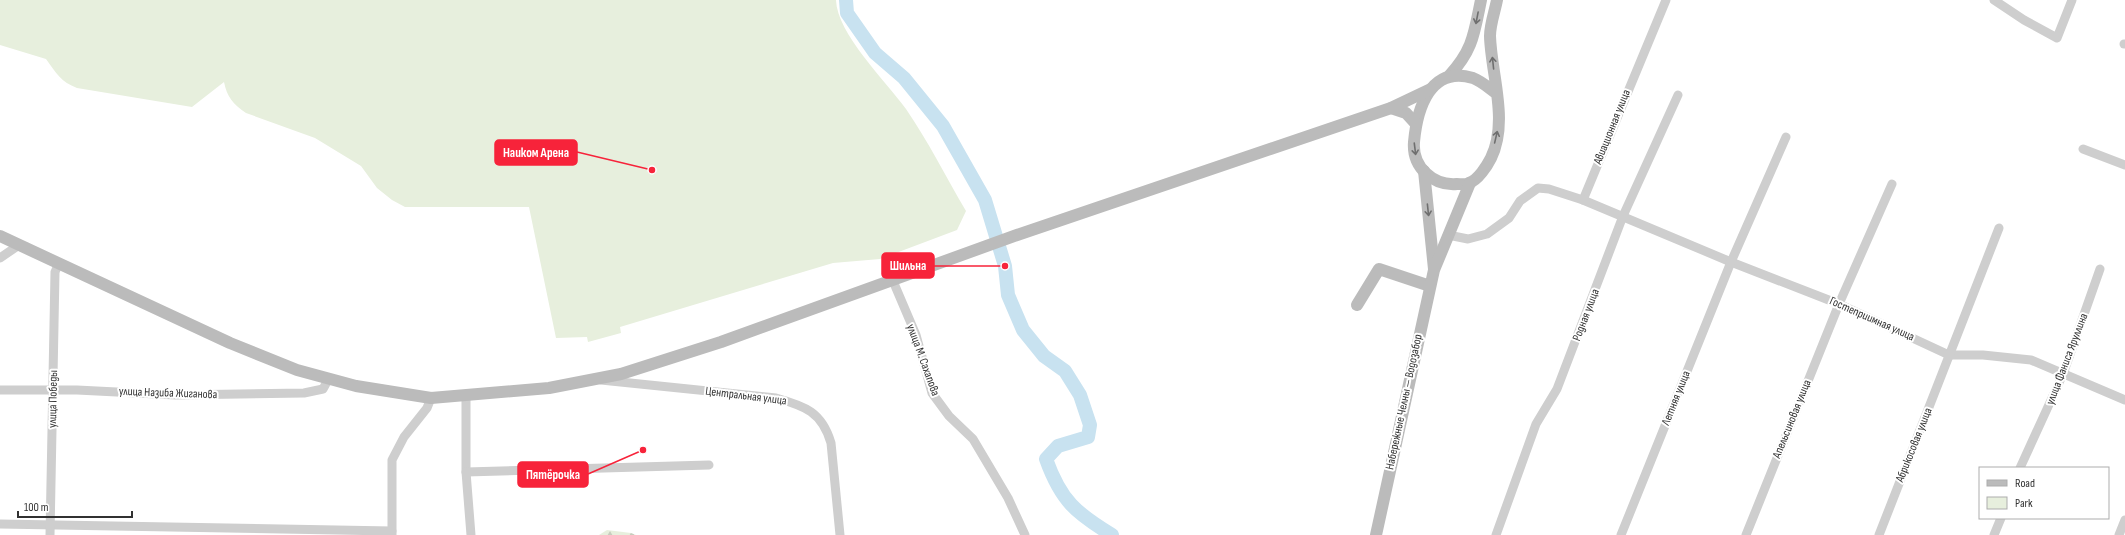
<svg xmlns="http://www.w3.org/2000/svg" width="2125" height="535" viewBox="0 0 2125 535" font-family="'Sofia Sans Condensed',sans-serif">
<style>
.green{fill:#e7efdd}
.forest{fill:url(#forest-firs)}
.lines{fill:none;stroke-linecap:round;stroke-linejoin:round}
.river{stroke:#c8e2f0;stroke-width:14}
.street{stroke:#cecece;stroke-width:9}
.secondary{stroke:#bbb;stroke-width:12}
.oneway{stroke:#6f6f6f}
.labels{text-anchor:middle;dominant-baseline:central;stroke-width:4;stroke-linejoin:round;paint-order:stroke}
.street-label{font-size:12px;fill:#313131;stroke:#fff}
.leader{fill:none;stroke:#f7233a;stroke-width:1.5}
.callout-dot{fill:#f7233a;stroke:#fff;stroke-width:1.5}
.callout{fill:#f7233a;stroke:#f7233a;stroke-width:1.5}
.callout-label{font-size:13px;text-anchor:middle;font-weight:bold;fill:#fff}
</style>
<defs>
<pattern id="forest-firs" width="22" height="20" patternUnits="userSpaceOnUse"><rect width="22" height="20" fill="#e7efdd"/><path d="M5 1l3.5 6h-7zM16 11l3.5 6h-7z" fill="#c7cdbe"/></pattern>
</defs>
<rect width="100%" height="100%" fill="#fff"/>
<path class="green" d="M0 0H836C837 34 886 81 906 109 928 141 946 177 966 211L957 230 880 259 833 263 620 327 621 333 588 342 587 337 556 338 529 207H405L392 200 377 188 361 166 315 138 246 113C233 104 227 97 224 82L192 107 77 88C61 82 56 73 46 59L0 45Z"/>
<path class="forest" d="M607 530 631 533 636 535H599Z"/>
<g class="lines">
<path class="river" d="M846 0 847 13 875 53 904 78 943 126 985 200 1005 266 1008 295 1023 330 1044 356 1065 371 1080 395 1090 425 1088 437 1058 446 1046 459C1061 501 1076 513 1112 535"/>
<g class="street">
<path d="M1994 0 2024 20 2057 38 2072 0"/>
<path d="M2124 44H2125"/>
<path d="M2083 149 2125 165"/>
<path d="M1583 200 1666 0"/>
<path d="M1448 235 1468 239 1487 234 1509 218 1520 201 1538 188 1549 189 1583 200 1731 262 1839 304 1949 355H1983L2031 360 2125 400"/>
<path d="M0 258 19 245"/>
<path d="M893 281 916 335 932 393 949 416 973 439 1008 498 1025 535"/>
<path d="M601 380 776 398C805 406 822 412 831 443L840 535"/>
<path d="M0 390H77L176 395 304 393 323 389 329 378"/>
<path d="M466 396V472L471 535"/>
<path d="M2020 468 2063 374 2100 269"/>
<path d="M466 472 709 465"/>
<path d="M0 524 392 531"/>
<path d="M50 535 55 272 59 263"/>
<path d="M392 535V460L404 437 427 408 431 398"/>
<path d="M1496 535 1536 424 1557 389 1623 216 1678 95"/>
<path d="M1621 535 1731 262 1786 137"/>
<path d="M1746 535 1839 304 1892 184"/>
<path d="M1879 535 1999 228"/>
<path d="M1994 535 2001 518"/>
<path d="M2119 535 2125 520"/>
</g>
<g class="secondary">
<path d="M1449 76C1473 50 1474 34 1481 0"/>
<path d="M1496 93C1489 88 1481 81 1473 78 1430 65 1417 109 1414 142 1412 167 1433 186 1457 184 1461 184 1466 185 1469 183 1478 180 1487 166 1491 158 1509 121 1491 74 1490 36 1490 24 1495 11 1497 0"/>
<path d="M1391 108 1406 113 1416 124"/>
<path d="M1424 171 1434 269"/>
<path d="M0 236 230 343 297 370 356 386 431 398 549 388 621 374 721 342 1017 235 1391 108 1431 89"/>
<path d="M1357 305 1379 269 1430 286"/>
<path d="M1376 535 1434 270 1470 183"/>
</g>
</g>
<defs><path id="oneway-shaft" d="M-6 0H5M1.5-3L5.5 0L1.5 3" fill="none" stroke-width="1.6" stroke-linecap="round" stroke-linejoin="round"/></defs>
<g class="oneway">
<use href="#oneway-shaft" transform="translate(1477 18) rotate(101)"/>
<use href="#oneway-shaft" transform="translate(1493 63) rotate(-96)"/>
<use href="#oneway-shaft" transform="translate(1496 137) rotate(-77)"/>
<use href="#oneway-shaft" transform="translate(1415 149) rotate(83)"/>
<use href="#oneway-shaft" transform="translate(1428 210) rotate(84)"/>
</g>
<g class="labels">
<g class="street-label">
<text transform="translate(1612 127) rotate(-68)">Авиационная улица</text>
<text transform="translate(1586 315) rotate(-69)">Родная улица</text>
<text transform="translate(1872 319) rotate(24)">Гостеприимная улица</text>
<text transform="translate(2067 359) rotate(-69)">улица Фаниса Яруллина</text>
<text transform="translate(923 360) rotate(70)">улица М. Сахапова</text>
<text transform="translate(168 393) rotate(2)">улица Назиба Жиганова</text>
<text transform="translate(746 396) rotate(7)">Центральная улица</text>
<text transform="translate(1676 398) rotate(-68)">Летняя улица</text>
<text transform="translate(53 399) rotate(-89)">улица Победы</text>
<text transform="translate(1404 402) rotate(-78)">Набережные Челны — Водозабор</text>
<text transform="translate(1792 419) rotate(-68)">Апельсиновая улица</text>
<text transform="translate(1914 445) rotate(-68)">Абрикосовая улица</text>
</g>
</g>
<path class="leader" d="M652 170L577 152M1005 266L934 266M643 450L588 474"/>
<g class="callout-dot">
<circle cx="652" cy="170" r="4"/>
<circle cx="1005" cy="266" r="4"/>
<circle cx="643" cy="450" r="4"/>
</g>
<g class="callout">
<rect x="495" y="140" width="82" height="25" rx="4"/>
<rect x="882" y="253" width="52" height="25" rx="4"/>
<rect x="518" y="462" width="70" height="25" rx="4"/>
</g>
<g class="callout-label">
<text x="536" y="157">Наиком Арена</text>
<text x="908" y="270">Шильна</text>
<text x="553" y="479">Пятёрочка</text>
</g>
<rect x="1979" y="467" width="130" height="52" fill="#ffffff" stroke="#adadad"/>
<rect x="1987" y="480" width="20" height="6" fill="#bbbbbb" stroke="#adadad"/>
<text x="2015" y="487" font-size="12" fill="#313131">Road</text>
<rect x="1987" y="497" width="20" height="12" fill="#e7efdd" stroke="#adadad"/>
<text x="2015" y="507" font-size="12" fill="#313131">Park</text>
<path d="M18 511v6h114v-6" fill="none" stroke="#313131" stroke-width="2"/>
<text x="24" y="511" font-size="12" fill="#313131" stroke="#ffffff" stroke-width="3" paint-order="stroke">100 m</text>
</svg>
